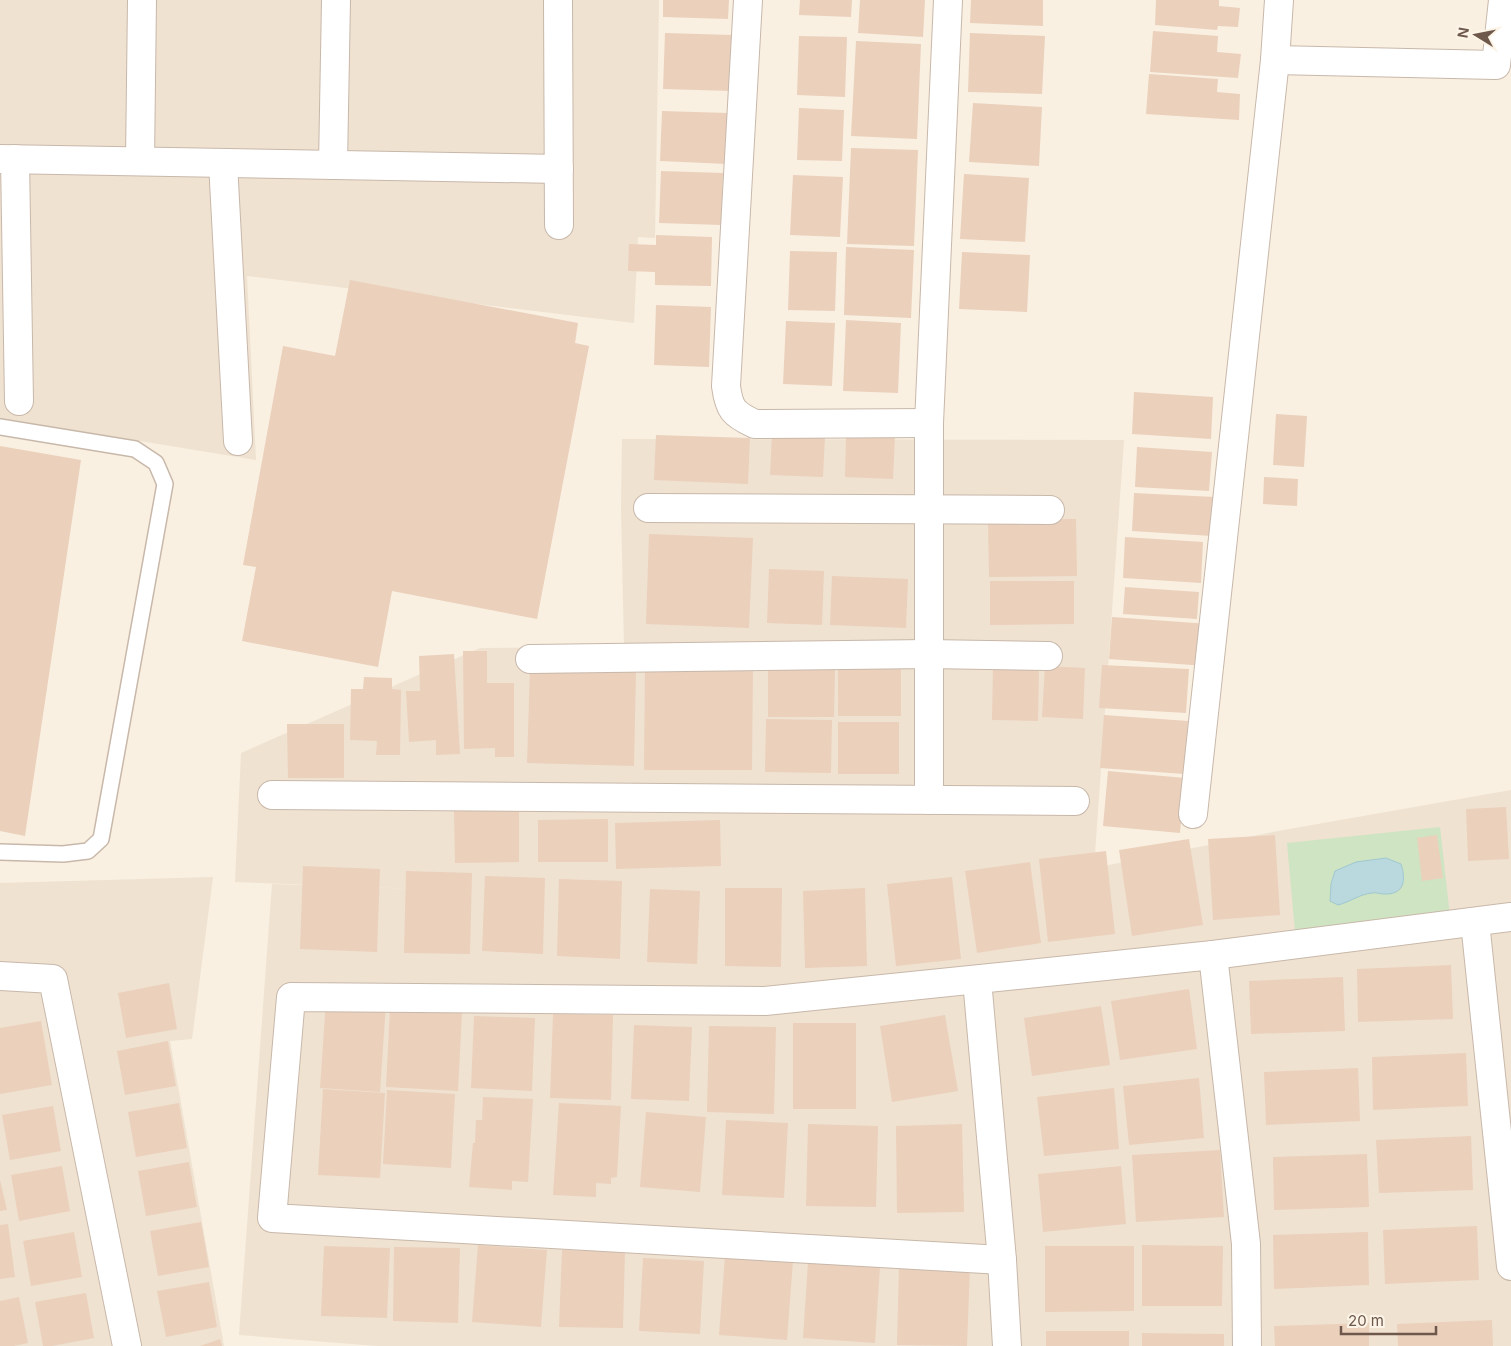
<svg xmlns="http://www.w3.org/2000/svg" width="1511" height="1346" viewBox="0 0 1511 1346" font-family="Inter,sans-serif">
<style>
.residential{fill:#efe2d1}
.green{fill:#cfe4c2}
.water{fill:#b9d9df;stroke:#a0c8d0}
.building{fill:#ebd0bc}
.lines{fill:none;stroke-linecap:round;stroke-linejoin:round}
.lane-casing{stroke:#c8b8aa;stroke-width:18}
.street-casing{stroke:#c8b8aa;stroke-width:30}
.lane{stroke:#fff;stroke-width:15}
.street{stroke:#fff;stroke-width:28}
</style>
<rect width="100%" height="100%" fill="#f9f0e1"/>
<g class="residential">
<path d="M0 0H659L655 238 638 237 634 323 247 276 256 460 0 418Z"/>
<path d="M622 439 1124 440 1094 868 1278 831 1511 790V1346H377L239 1335 272 884 445 890 235 882 241 753 480 648 624 647 621 508Z"/>
<path d="M213 877 192 1039 170 1041 224 1346H0V883Z"/>
</g>
<path class="green" d="M1440 827 1450 916 1295 932 1287 843Z"/>
<path class="water" d="M1386 858 1401 864C1406 879 1405 895 1384 894 1380 894 1376 892 1372 893 1360 894 1350 902 1338 905L1330 901 1331 884 1335 871 1356 862Z"/>
<g class="building">
<path d="M663 0H729L728 19 663 17Z"/>
<path d="M800 0H852L851 17 799 15Z"/>
<path d="M860 0H925L923 37 858 33Z"/>
<path d="M971 0H1043V26L970 23Z"/>
<path d="M1156 0H1219V6L1240 8 1238 27 1218 26 1217 30 1155 25Z"/>
<path d="M1153 31 1218 36 1217 52 1241 54 1238 78 1150 72Z"/>
<path d="M665 33 732 35 730 91 663 89Z"/>
<path d="M970 33 1045 36 1042 94 968 92Z"/>
<path d="M799 36 847 37 845 97 797 95Z"/>
<path d="M856 41 921 44 917 139 851 136Z"/>
<path d="M1149 74 1218 79 1217 92 1240 94 1239 120 1146 114Z"/>
<path d="M973 103 1042 107 1039 166 969 162Z"/>
<path d="M799 108 844 110 842 161 797 160Z"/>
<path d="M662 111 728 113 727 164 660 161Z"/>
<path d="M851 148 918 150 914 246 847 244Z"/>
<path d="M661 171 723 173 721 225 659 223Z"/>
<path d="M964 174 1029 178 1025 242 960 239Z"/>
<path d="M793 175 843 177 840 237 790 235Z"/>
<path d="M656 235 712 237 711 286 655 285V272L628 271 629 244 656 245Z"/>
<path d="M846 247 914 250 911 318 844 315Z"/>
<path d="M790 251 837 252 835 311 788 310Z"/>
<path d="M962 252 1030 255 1027 312 959 309Z"/>
<path d="M350 280 578 323 575 343 589 346 537 619 392 591 378 667 242 641 256 567 243 565 283 346 335 356Z"/>
<path d="M656 305 711 307 709 367 654 365Z"/>
<path d="M846 320 901 323 898 393 843 391Z"/>
<path d="M786 321 835 323 832 386 783 384Z"/>
<path d="M1134 392 1213 397 1211 439 1132 434Z"/>
<path d="M1276 414 1307 416 1304 467 1273 465Z"/>
<path d="M772 434 825 436 823 477 770 475Z"/>
<path d="M846 434 895 436 893 479 845 477Z"/>
<path d="M656 435 750 438 748 484 654 480Z"/>
<path d="M0 446 81 460 25 836 0 831Z"/>
<path d="M1137 447 1212 452 1209 491 1135 487Z"/>
<path d="M1264 477 1298 479 1297 506 1263 504Z"/>
<path d="M1134 493 1215 497 1212 536 1132 531Z"/>
<path d="M1076 519 1077 576 989 577 988 520Z"/>
<path d="M649 534 753 538 749 628 646 624Z"/>
<path d="M1125 537 1203 542 1201 583 1123 578Z"/>
<path d="M769 569 824 571 822 625 767 623Z"/>
<path d="M832 576 908 579 906 628 830 625Z"/>
<path d="M990 581H1074V624L990 625Z"/>
<path d="M1125 587 1199 592 1197 619 1123 614Z"/>
<path d="M1112 617 1209 624 1206 666 1109 659Z"/>
<path d="M463 651H487V683H514V757H495V748L464 749Z"/>
<path d="M454 654 460 754 436 755V740L409 742 406 691H420L419 656Z"/>
<path d="M1102 665 1189 669 1186 713 1099 708Z"/>
<path d="M1045 666 1085 668 1083 719 1042 717Z"/>
<path d="M645 667H753L752 770H644Z"/>
<path d="M993 667 1039 668 1038 721 992 720Z"/>
<path d="M530 668 636 671 634 766 527 763Z"/>
<path d="M768 668 835 670 834 717H768Z"/>
<rect x="838" y="668" width="63" height="48"/>
<path d="M364 677 392 678V689L401 690 400 755H376L377 741 350 740 351 689H363Z"/>
<path d="M1104 715 1188 721 1184 774 1100 768Z"/>
<path d="M766 719 832 720 831 773 765 772Z"/>
<rect x="838" y="722" width="61" height="52"/>
<path d="M287 724H344V778H288Z"/>
<path d="M1108 771 1185 778 1180 833 1103 826Z"/>
<path d="M1506 807 1509 859 1468 861 1466 809Z"/>
<path d="M519 810V862L455 863 454 811Z"/>
<path d="M608 819V862H538V820Z"/>
<path d="M720 820 721 866 616 869 615 823Z"/>
<path d="M1275 835 1280 915 1213 920 1208 839Z"/>
<path d="M1437 835 1443 878 1422 881 1417 838Z"/>
<path d="M1189 839 1203 925 1132 936 1119 850Z"/>
<path d="M1106 851 1115 934 1048 942 1039 859Z"/>
<path d="M1030 862 1041 943 977 953 965 871Z"/>
<path d="M303 866 380 869 377 952 300 949Z"/>
<path d="M406 871 472 873 470 954 404 953Z"/>
<path d="M485 876 545 878 543 954 482 951Z"/>
<path d="M952 877 961 959 896 966 887 884Z"/>
<path d="M559 879 622 881 620 959 557 956Z"/>
<path d="M725 888H782L781 967 725 966Z"/>
<path d="M865 888 867 966 805 968 803 891Z"/>
<path d="M650 889 700 891 697 964 647 962Z"/>
<path d="M1451 965 1453 1019 1358 1022 1357 969Z"/>
<path d="M1343 977 1345 1031 1251 1034 1249 981Z"/>
<path d="M169 983 177 1029 126 1038 118 993Z"/>
<path d="M1189 989 1197 1049 1120 1060 1111 1001Z"/>
<path d="M326 1000 386 1004 380 1092 320 1088Z"/>
<path d="M1101 1006 1110 1065 1032 1076 1024 1018Z"/>
<path d="M390 1009 462 1013 458 1091 386 1087Z"/>
<path d="M553 1014 613 1015 611 1100 550 1098Z"/>
<path d="M945 1015 958 1091 892 1102 880 1026Z"/>
<path d="M474 1016 535 1018 532 1091 471 1088Z"/>
<path d="M41 1021 52 1085 0 1094V1028Z"/>
<rect x="793" y="1023" width="63" height="86"/>
<path d="M634 1025 692 1027 689 1101 631 1099Z"/>
<path d="M709 1026 776 1027 774 1114 707 1112Z"/>
<path d="M168 1041 176 1086 125 1095 117 1051Z"/>
<path d="M1466 1053 1468 1106 1373 1110 1372 1057Z"/>
<path d="M1358 1068 1360 1121 1266 1125 1264 1072Z"/>
<path d="M1199 1078 1204 1138 1129 1145 1123 1086Z"/>
<path d="M1114 1088 1119 1149 1044 1156 1037 1097Z"/>
<path d="M323 1089 385 1093 380 1178 318 1175Z"/>
<path d="M387 1090 455 1094 451 1168 383 1164Z"/>
<path d="M483 1097 533 1099 528 1182 512 1181V1190L469 1187 473 1143H475L476 1120H482Z"/>
<path d="M179 1103 187 1148 136 1157 128 1112Z"/>
<path d="M559 1103 621 1106 617 1177 611 1178V1184L596 1183V1197L553 1195Z"/>
<path d="M53 1106 61 1151 10 1160 2 1115Z"/>
<path d="M646 1112 706 1117 700 1192 640 1187Z"/>
<path d="M726 1120 788 1123 784 1198 722 1195Z"/>
<path d="M808 1124 878 1126 876 1207 806 1206Z"/>
<path d="M962 1124 964 1212 897 1213 896 1126Z"/>
<path d="M1471 1136 1473 1190 1379 1193 1376 1140Z"/>
<path d="M1220 1150 1224 1217 1136 1222 1132 1155Z"/>
<path d="M1367 1154 1369 1207 1274 1210 1273 1157Z"/>
<path d="M189 1162 197 1207 146 1216 138 1171Z"/>
<path d="M62 1166 70 1211 19 1221 11 1175Z"/>
<path d="M1121 1166 1126 1224 1043 1232 1038 1174Z"/>
<path d="M0 1180 7 1210 0 1211Z"/>
<path d="M201 1222 209 1267 158 1276 150 1231Z"/>
<path d="M8 1224 15 1277 0 1279V1225Z"/>
<path d="M1477 1226 1479 1280 1385 1284 1383 1230Z"/>
<path d="M74 1232 82 1277 31 1286 23 1241Z"/>
<path d="M1368 1232 1369 1285 1274 1289 1273 1235Z"/>
<path d="M478 1245 547 1250 541 1327 472 1322Z"/>
<path d="M1142 1245 1223 1246 1222 1306H1142Z"/>
<path d="M324 1246 390 1248 387 1318 321 1316Z"/>
<path d="M1045 1246H1134V1311L1045 1312Z"/>
<path d="M394 1247 460 1248 458 1323 393 1321Z"/>
<path d="M562 1250 625 1252 623 1328 559 1327Z"/>
<path d="M725 1256 793 1261 787 1340 719 1335Z"/>
<path d="M643 1258 704 1261 700 1334 639 1331Z"/>
<path d="M808 1262 880 1267 875 1343 803 1338Z"/>
<path d="M899 1266 970 1267 967 1346 897 1345Z"/>
<path d="M209 1282 217 1327 166 1337 157 1291Z"/>
<path d="M86 1293 94 1338 52 1346H43L35 1302Z"/>
<path d="M19 1297 28 1343 14 1346H0V1301Z"/>
<path d="M1492 1320 1493 1346H1398L1397 1324Z"/>
<path d="M1369 1323V1346H1275L1274 1326Z"/>
<rect x="1046" y="1331" width="83" height="15"/>
<path d="M1142 1333 1224 1334V1346H1142Z"/>
<path d="M220 1339 222 1346H200Z"/>
</g>
<g class="lines">
<defs>
<path id="lane" d="M0 427 135 449 156 463 165 484 101 839 88 851 63 854 0 852"/>
<g id="street">
<path d="M558 0 559 225"/>
<path d="M748 0 726 386C729 409 733 414 755 424L929 423"/>
<path d="M1275 60 1496 65 1503 0"/>
<path d="M0 159 559 169"/>
<path d="M15 159 19 401"/>
<path d="M140 161 142 0"/>
<path d="M223 163 238 441"/>
<path d="M333 165 336 0"/>
<path d="M648 508 1050 510"/>
<path d="M530 659 928 654 1048 656"/>
<path d="M272 795 1075 801"/>
<path d="M929 800V423L948 0"/>
<path d="M1193 814 1275 60 1279 0"/>
<path d="M1475 922 1511 1266"/>
<path d="M1213 955 1511 917"/>
<path d="M0 976 53 979 127 1346"/>
<path d="M977 980 1002 1260 1007 1346"/>
<path d="M1002 1260 272 1218 291 997 765 1001 1213 955 1246 1244 1247 1346"/>
</g>
</defs>
<use href="#lane" class="lane-casing"/>
<use href="#street" class="street-casing"/>
<use href="#lane" class="lane"/>
<use href="#street" class="street"/>
</g>
<g transform="translate(1476 35) rotate(280)" stroke="#fcf4e7" stroke-width="4" paint-order="stroke">
<path d="M0-4L9 19L0 12L-9 19Z" fill="#6d584b"/>
<text y="-8" font-size="14" font-weight="bold" text-anchor="middle" fill="#6d584b">N</text>
</g>
<path d="M1341 1326v8h95v-8" fill="none" stroke="#6d584b" stroke-width="2.5"/>
<text x="1348" y="1326" font-size="15" fill="#6d584b" stroke="#fcf4e7" stroke-width="4" paint-order="stroke">20 m</text>
</svg>
